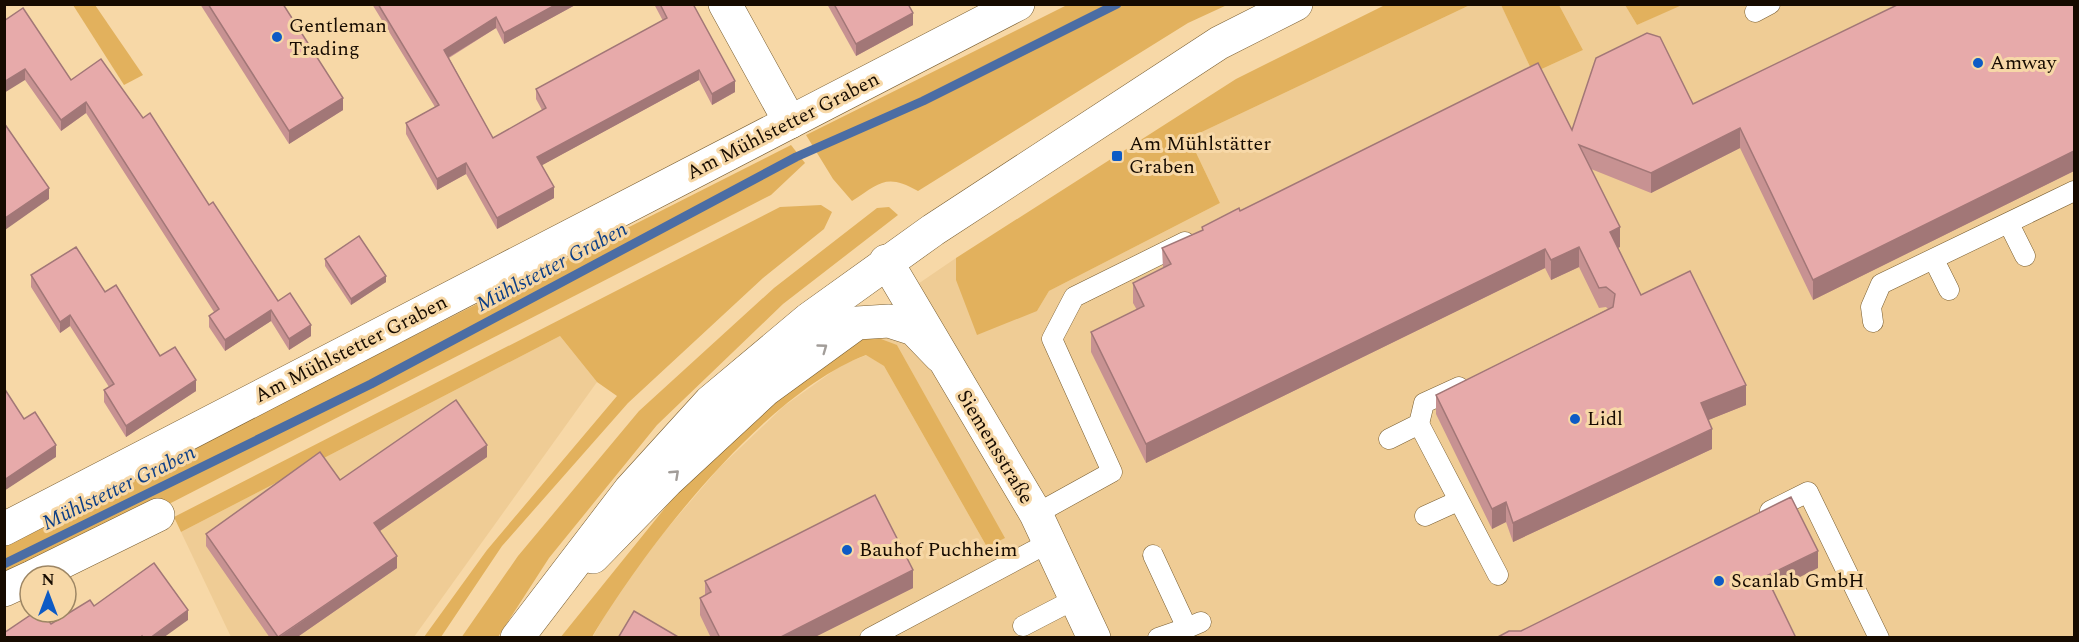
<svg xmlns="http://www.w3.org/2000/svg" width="2079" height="642" viewBox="0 0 2079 642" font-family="Spectral,serif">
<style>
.built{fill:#efcc95}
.green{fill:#e2b15d}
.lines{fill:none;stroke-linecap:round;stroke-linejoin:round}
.stream{stroke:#4b6da4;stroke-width:9}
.lane-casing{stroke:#795e31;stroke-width:21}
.street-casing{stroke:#795e31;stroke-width:34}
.secondary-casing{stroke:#795e31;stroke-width:34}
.lane{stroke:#fff;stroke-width:20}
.street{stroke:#fff;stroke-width:33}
.secondary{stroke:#fff;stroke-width:33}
.wall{fill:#c79292}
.shaded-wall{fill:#a27777}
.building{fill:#e7aaaa;stroke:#a27777;stroke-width:1.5}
.oneway{stroke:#a29d99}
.poi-dot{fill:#0d5bc5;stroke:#f7d8a7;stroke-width:2}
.labels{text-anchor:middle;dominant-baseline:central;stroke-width:6;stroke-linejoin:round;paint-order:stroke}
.poi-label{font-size:20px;fill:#160b00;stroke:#f7d8a7;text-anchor:start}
.street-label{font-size:20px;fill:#160b00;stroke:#f7d8a7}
.water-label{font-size:21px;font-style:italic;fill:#0b3e87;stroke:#f7d8a7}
</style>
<rect width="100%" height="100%" fill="#f7d8a7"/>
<g class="built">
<path d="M1682 4 2074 5V637L592 638 616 596 659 538 719 468 784 406 843 364 867 355 884 366 987 547 1004 538 897 345 849 340 912 288 956 258V280L1037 311 1049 291 1220 203 1189 138 1470 5H1501L1533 73 1583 50 1559 5H1625L1637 25Z"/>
<path d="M560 336 597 382 414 637H231L181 532Z"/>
</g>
<g class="green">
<path d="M1387 4 1470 5 1189 138 1220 203 1049 291 1037 311 977 335 956 280V258L1236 79Z"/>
<path d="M73 5H95L143 75 124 85Z"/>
<path d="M1067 5H1227L1188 23 918 191C886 173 880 183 852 201L833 179 806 135Z"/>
<path d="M1501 5H1559L1583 50 1533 73Z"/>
<path d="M1625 5H1682L1637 25Z"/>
<path d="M791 145 805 163 771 195 167 505 5 584V543Z"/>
<path d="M821 205 832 212 824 229 763 278 628 403 502 546 441 637H424L487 550 617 396 597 382 560 336 181 532 174 517 780 207Z"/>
<path d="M889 207 898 215 783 304 657 425 549 558 498 637 461 638 518 556 639 411 774 288 877 208Z"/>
<path d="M873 336 897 345 1005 538 987 547 884 366 866 355C765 393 646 546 592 637L560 638 673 498 746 422 849 340Z"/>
</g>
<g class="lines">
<path class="stream" d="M4 564 371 384 796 157 923 101 1117 4"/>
<defs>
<g id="lane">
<path d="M1755 12 1770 4"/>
<path d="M2009 224 2025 256"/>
<path d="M1934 260 1949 290"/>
<path d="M1873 322 1871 307 1881 284 2074 191"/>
<path d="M1419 424 1424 403 1459 387"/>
<path d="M1389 439 1419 424 1498 575"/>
<path d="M1770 511 1808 492 1879 638"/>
<path d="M1036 514 1112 472 1052 339 1074 297 1185 242"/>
<path d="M1425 516 1458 501"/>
<path d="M1153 555 1187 628 1201 622"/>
<path d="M1023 626 1077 598"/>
<path d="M870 638 1050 542"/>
<path d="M1158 638 1187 628"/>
</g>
<g id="street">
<path d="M725 4 790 122"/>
<path d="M886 261 1036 514 1094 638"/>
<path d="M4 529 1018 4"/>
<path d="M593 557 667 481 765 390 857 323 889 321 914 329 940 356"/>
<path d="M34 576 158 515"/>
<path d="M4 590 30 578"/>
</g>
<path id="secondary" d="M517 638 630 490 710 402 809 319 933 230 1219 43 1296 4"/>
</defs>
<use href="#lane" class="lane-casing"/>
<use href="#street" class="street-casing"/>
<use href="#secondary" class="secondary-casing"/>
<use href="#lane" class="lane"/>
<use href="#street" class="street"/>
<use href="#secondary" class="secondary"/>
</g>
<g class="wall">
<path d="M200 4H283L343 110 289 144Z"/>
<path d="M372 4H577L504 44 496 28 449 58 493 138 542 110 536 99V89L663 21 654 4H693L735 92 712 105 699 80 542 165 554 198 497 229 466 174 437 190 406 134V123L435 107Z"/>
<path d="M827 4H908L913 25 856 56Z"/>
<path d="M2074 4V171L1813 300 1740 148 1651 193 1591 169 1620 247 1618 248 1641 295 1746 405 1708 420 1712 449 1513 542 1506 522 1492 529 1436 414V395L1608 309 1606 307 1599 308 1579 267 1551 280 1545 268 1146 463 1091 352V332L1137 310 1133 303V283L1163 268 1162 248 1202 231V227L1240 211 1572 130 1693 104Z"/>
<path d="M4 21 71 80 143 118 209 205 278 301 311 336 289 350 271 321 225 351 209 327V316L214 312 86 113 61 131 25 80Z"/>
<path d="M325 259 386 282 351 305 325 266Z"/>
<path d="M31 275 105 292 160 356 196 391 126 437 104 402V390L109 387 70 326 60 333 31 287Z"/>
<path d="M487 457 380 531 397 568 296 638H270L206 546V534L340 480Z"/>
<path d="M705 581 913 588 813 638H711L700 615V598L705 595Z"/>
</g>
<g class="shaded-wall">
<path d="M557 4H577L504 44V33Z"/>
<path d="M913 13V25L856 56V44Z"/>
<path d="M496 17V28L444 60V50Z"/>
<path d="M25 69V80L4 93V82Z"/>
<path d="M699 70V80L537 168V157Z"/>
<path d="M735 81V92L712 105V94Z"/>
<path d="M343 98V110L289 144V131Z"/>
<path d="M86 102V113L61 131V120Z"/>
<path d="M1740 128V148L1651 193V173Z"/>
<path d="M2074 151V171L1813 300V280Z"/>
<path d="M466 163V174L437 190V179Z"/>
<path d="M554 187V198L497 229V218Z"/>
<path d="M49 188V199L5 230V218Z"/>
<path d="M1620 227V247L1610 251V232Z"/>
<path d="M1579 247V267L1551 280V260Z"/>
<path d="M1545 249V268L1146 463V444Z"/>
<path d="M386 276V282L351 305V299Z"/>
<path d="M271 310V321L225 351V340Z"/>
<path d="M70 315V326L60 333V322Z"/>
<path d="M311 325V336L289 350V339Z"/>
<path d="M196 380V391L126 437V426Z"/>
<path d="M1746 385V405L1701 423V403Z"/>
<path d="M1712 429V449L1513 542V523Z"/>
<path d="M56 445V457L4 491V480Z"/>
<path d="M487 445V457L374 535V523Z"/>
<path d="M1506 502V522L1492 529V509Z"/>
<path d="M1818 551V568L1766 594V576Z"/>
<path d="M397 556V568L296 638H278Z"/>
<path d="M913 570V588L813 638H779Z"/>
<path d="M188 610V620L163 638H150Z"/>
</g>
<g class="building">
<path d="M208 4H283L343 98 289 131Z"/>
<path d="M378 4H557L504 33 496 17 444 50 493 138 546 108 536 89 667 18 660 4H693L735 81 712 94 699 70 537 157 554 187 497 218 466 163 437 179 406 123 439 105Z"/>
<path d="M834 4H908L913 13 856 44Z"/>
<path d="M1899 4H2074V151L1813 280 1740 128 1651 173 1579 145 1620 227 1610 232 1641 295 1690 271 1746 385 1701 403 1712 429 1513 523 1506 502 1492 509 1436 395 1613 307 1615 294 1606 287 1599 288 1579 247 1551 260 1545 249 1146 444 1091 332 1144 306 1133 283 1171 264 1162 248 1203 230 1202 227 1239 208 1240 211 1538 63 1572 130 1596 58 1647 33 1660 37 1693 104Z"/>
<path d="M23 8 71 80 101 59 143 118 150 113 209 205 213 202 278 301 290 293 311 325 289 339 271 310 225 340 209 316 219 309 86 102 61 120 25 69 4 82V21Z"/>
<path d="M4 123 49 188 5 218H4Z"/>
<path d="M359 236 386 276 351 299 325 259Z"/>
<path d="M76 247 105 292 116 285 160 356 175 347 196 380 126 426 104 390 114 384 70 315 60 322 31 275Z"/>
<path d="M4 388 24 419 35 412 56 445 4 480Z"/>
<path d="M456 400 487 445 374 523 397 556 278 637 206 534 320 452 340 480Z"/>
<path d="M875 495 913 570 779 638H720L700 598 711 592 705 581Z"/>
<path d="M1791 497 1818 551 1766 576 1796 638H1496L1509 631H1521Z"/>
<path d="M154 563 188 610 150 638H143L142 636 140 638H4V633L35 612H42L51 624 90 600 94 606Z"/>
<path d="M634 611 680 638H618Z"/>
</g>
<defs><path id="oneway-chevron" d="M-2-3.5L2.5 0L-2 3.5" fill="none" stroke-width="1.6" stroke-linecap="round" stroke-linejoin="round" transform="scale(1.5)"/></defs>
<g class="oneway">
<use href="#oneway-chevron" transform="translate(823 348) rotate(-36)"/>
<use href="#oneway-chevron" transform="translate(675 474) rotate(-43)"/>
</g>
<g class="poi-dot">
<circle cx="277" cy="37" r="6"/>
<circle cx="1978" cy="63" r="6"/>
<rect x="1111" y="150" width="12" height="12" rx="3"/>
<circle cx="1575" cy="419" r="6"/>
<circle cx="847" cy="550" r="6"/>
<circle cx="1719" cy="581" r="6"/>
</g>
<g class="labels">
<g class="poi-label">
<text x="289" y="26">Gentleman<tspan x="289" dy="23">Trading</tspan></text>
<text x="1990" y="63">Amway</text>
<text x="1129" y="144">Am Mühlstätter<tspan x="1129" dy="23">Graben</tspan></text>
<text x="1587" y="419">Lidl</text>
<text x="859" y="550">Bauhof Puchheim</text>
<text x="1731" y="581">Scanlab GmbH</text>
</g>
<g class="street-label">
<text transform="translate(783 126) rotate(-27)">Am Mühlstetter Graben</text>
<text transform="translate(351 349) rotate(-27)">Am Mühlstetter Graben</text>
<text transform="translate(995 447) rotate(59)">Siemensstraße</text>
</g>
<g class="water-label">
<text transform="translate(552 267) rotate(-28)">Mühlstetter Graben</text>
<text transform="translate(119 488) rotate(-26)">Mühlstetter Graben</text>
</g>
</g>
<rect width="2079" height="642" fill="none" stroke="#160b00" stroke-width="12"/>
<g transform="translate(48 594)"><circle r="28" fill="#f7d8a7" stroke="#9d8664" stroke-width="1.5"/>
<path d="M0-4.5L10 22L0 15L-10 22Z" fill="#0d5bc5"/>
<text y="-9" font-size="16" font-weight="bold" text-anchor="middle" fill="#160b00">N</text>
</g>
</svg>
